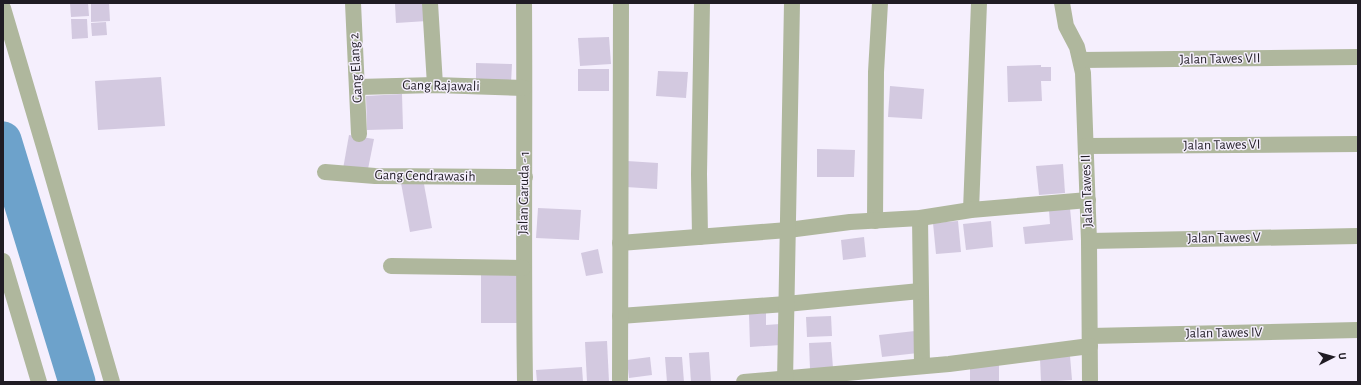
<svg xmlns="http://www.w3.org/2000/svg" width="1361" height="385" viewBox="0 0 1361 385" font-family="'Alegreya Sans',sans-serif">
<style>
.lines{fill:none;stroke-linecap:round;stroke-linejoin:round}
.river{stroke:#6da2cb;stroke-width:37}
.building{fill:#d3c9e0}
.minor{stroke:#afb79d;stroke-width:16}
.labels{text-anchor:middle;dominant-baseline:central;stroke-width:3;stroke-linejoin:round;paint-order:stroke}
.street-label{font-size:14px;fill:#201c24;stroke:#f5effd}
</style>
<rect width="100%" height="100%" fill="#f5effd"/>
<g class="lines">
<path class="river" d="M3 140 77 382"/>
</g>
<g class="building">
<path d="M70 3H88L89 16 71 17Z"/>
<path d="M91 3H109L110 21 91 22Z"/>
<path d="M426 3 427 21 396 23 395 4Z"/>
<path d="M71 19H87L88 38 72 39Z"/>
<path d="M106 22 107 35 92 36 91 23Z"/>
<path d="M609 37 611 64 580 66 578 38Z"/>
<path d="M476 63 512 64 511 83 476 81Z"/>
<path d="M1041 65V67H1051V81H1041L1042 101 1008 102 1007 66Z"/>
<rect x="578" y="69" width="31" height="22"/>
<path d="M658 71 688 72 686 98 656 96Z"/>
<path d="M161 77 165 126 98 130 95 81Z"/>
<path d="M890 86 924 89 922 119 888 117Z"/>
<path d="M402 94 403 129 367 130 366 96Z"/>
<path d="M349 135 374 139 367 174 343 169Z"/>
<path d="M817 149 855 150 854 177H817Z"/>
<path d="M627 161 658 163 657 189 626 187Z"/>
<path d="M1063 164 1065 193 1039 195 1036 166Z"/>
<path d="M423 179 432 228 410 232 401 183Z"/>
<path d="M538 208 581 210 579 240 536 238Z"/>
<path d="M1070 208 1073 240 1025 244 1023 227 1050 224 1049 210Z"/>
<path d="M958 221 961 252 936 254 933 223Z"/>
<path d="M991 221 993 247 966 250 963 224Z"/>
<path d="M864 237 866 257 843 260 841 240Z"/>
<path d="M598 249 603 273 586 276 581 253Z"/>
<path d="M481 271H517L518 323H481Z"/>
<path d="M766 313V325L780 324 781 345 750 347 749 314Z"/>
<path d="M831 316 832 336 807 337 806 317Z"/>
<path d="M915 331 918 353 882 357 879 335Z"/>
<path d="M607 341 609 382H587L585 342Z"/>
<path d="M831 342 833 368 810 369 809 343Z"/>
<path d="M709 352 711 382H691L689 353Z"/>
<path d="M1070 356 1072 380 1041 382 1040 358Z"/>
<path d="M650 357 652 375 629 378 627 360Z"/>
<path d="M665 357H682L684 382H667Z"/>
<rect x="970" y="365" width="29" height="17"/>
<path d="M582 367 583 382H537L536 370Z"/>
</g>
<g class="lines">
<g class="minor">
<path d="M353 3 359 134"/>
<path d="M430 3 435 85"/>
<path d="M524 3C525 129 523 256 525 382"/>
<path d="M1062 3 1066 26 1077 47 1083 73 1089 241 1090 382"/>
<path d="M3 8 45 150 112 382"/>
<path d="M1081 60 1358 57"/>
<path d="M358 87 435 85 524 88"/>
<path d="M1086 146 1358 144"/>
<path d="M325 172 375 176 525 177"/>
<path d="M971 210 979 3"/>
<path d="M920 218 922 366"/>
<path d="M875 221 876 72 880 3"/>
<path d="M700 237 699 174 702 3"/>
<path d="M1089 241 1358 236"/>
<path d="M620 243 788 230 850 222 920 218 971 210 1088 200"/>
<path d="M3 261 39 382"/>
<path d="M391 266 523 268"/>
<path d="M620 316 786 304 920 291"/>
<path d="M1090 336 1358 330"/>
<path d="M620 382 621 3"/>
<path d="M744 382 949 364 1090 346"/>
<path d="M785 382 792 3"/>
</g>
</g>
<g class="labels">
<g class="street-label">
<text transform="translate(1220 59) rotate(-1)">Jalan Tawes VII</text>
<text transform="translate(356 68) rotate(-93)">Gang Elang 2</text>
<text transform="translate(441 86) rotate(1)">Gang Rajawali</text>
<text transform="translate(1222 145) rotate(-1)">Jalan Tawes VI</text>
<text transform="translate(425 176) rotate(1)">Gang Cendrawasih</text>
<text transform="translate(1087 191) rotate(-92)">Jalan Tawes II</text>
<text transform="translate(524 193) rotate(-89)">Jalan Garuda - 1</text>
<text transform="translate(1224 238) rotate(-1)">Jalan Tawes V</text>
<text transform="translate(1224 333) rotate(-1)">Jalan Tawes IV</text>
</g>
</g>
<rect width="1361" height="385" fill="none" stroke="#201c24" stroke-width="8"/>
<g transform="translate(1333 357) rotate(84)" stroke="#f5effd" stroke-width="3" paint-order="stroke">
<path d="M0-3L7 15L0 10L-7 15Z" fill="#201c24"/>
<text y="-6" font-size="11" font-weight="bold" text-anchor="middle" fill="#201c24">U</text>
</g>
</svg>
